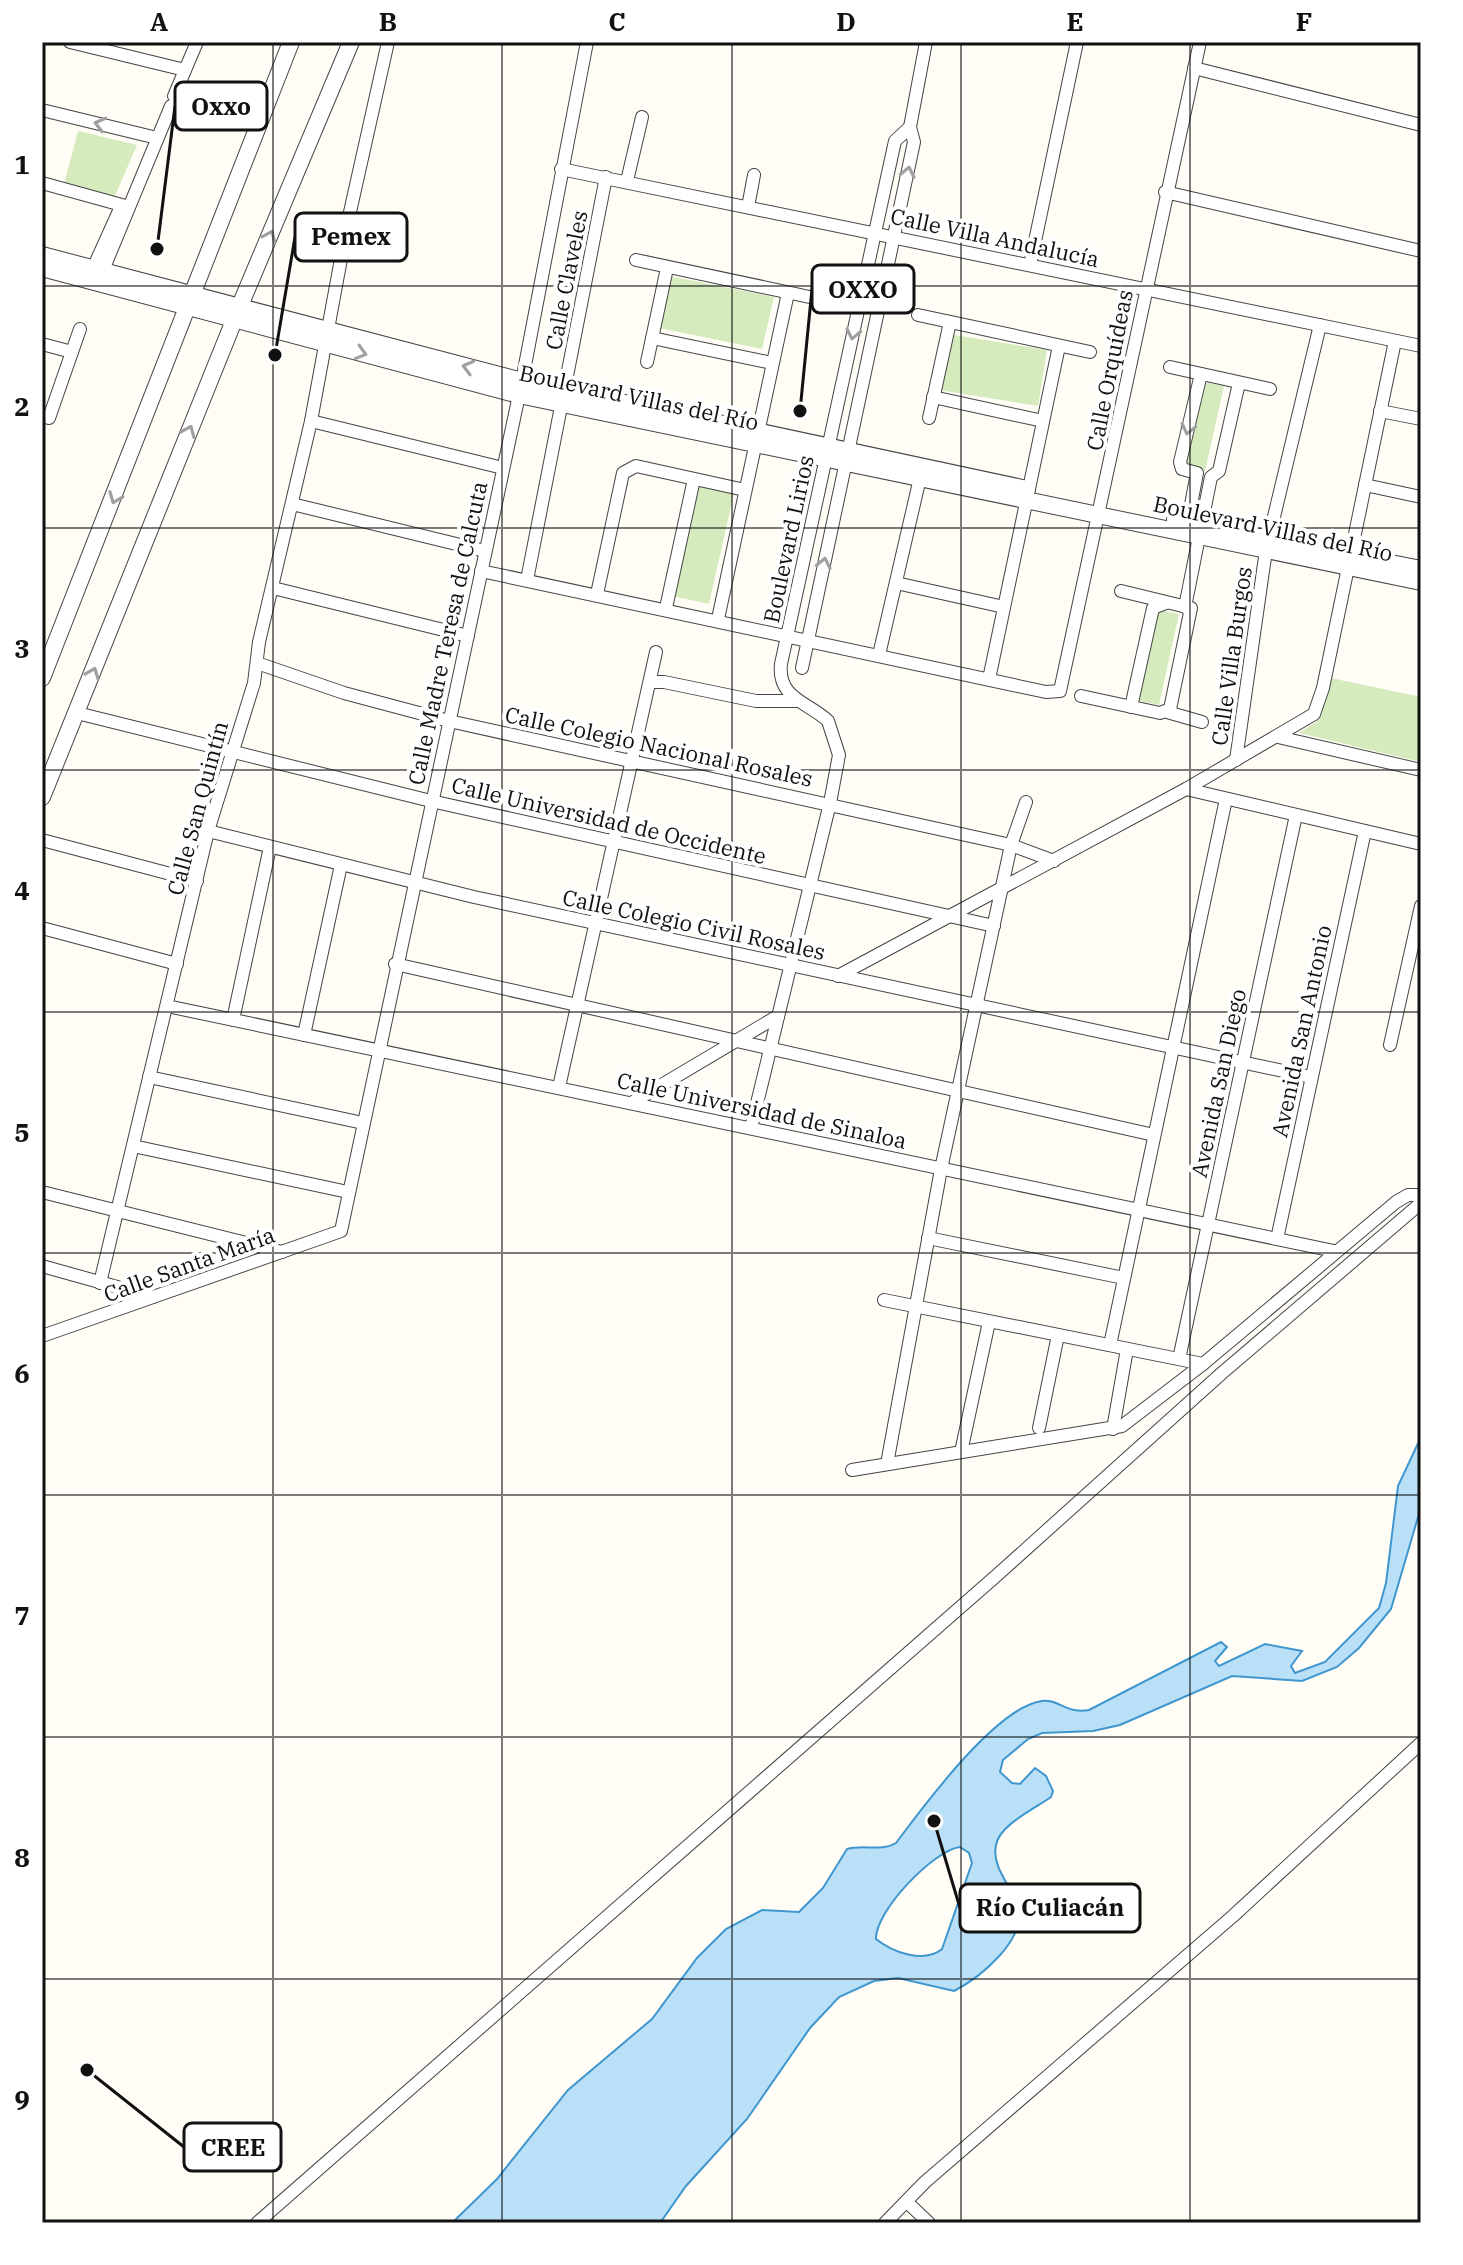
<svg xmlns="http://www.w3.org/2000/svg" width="1463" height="2265" viewBox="0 0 1463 2265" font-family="'IBM Plex Serif',serif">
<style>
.green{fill:#d5ebbd}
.water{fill:#b9e0f7;stroke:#3f96cf;stroke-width:2;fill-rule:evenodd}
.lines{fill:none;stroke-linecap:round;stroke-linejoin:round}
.minor-casing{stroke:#444;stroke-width:14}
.tertiary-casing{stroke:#444;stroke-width:18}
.minor{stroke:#fff;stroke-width:12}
.tertiary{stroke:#fff;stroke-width:16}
.oneway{stroke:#a0a0a0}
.grid{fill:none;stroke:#111;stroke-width:2;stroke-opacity:0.55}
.labels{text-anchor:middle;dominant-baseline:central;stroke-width:8;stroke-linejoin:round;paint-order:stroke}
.street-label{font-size:22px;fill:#111;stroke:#fff}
.leader{fill:none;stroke:#111;stroke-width:3}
.callout-dot{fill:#111;stroke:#fff;stroke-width:3}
.callout{fill:#fff;stroke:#111;stroke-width:3}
.callout-label{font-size:24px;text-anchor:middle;font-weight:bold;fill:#111}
.neatline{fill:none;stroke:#111;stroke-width:3}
.grid-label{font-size:26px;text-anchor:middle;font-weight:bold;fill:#111}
</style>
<rect width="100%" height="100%" fill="#fffdf5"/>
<g class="green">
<path d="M78 131 137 145 114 198 64 184Z"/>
<path d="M669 276 774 297 762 349 659 328Z"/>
<path d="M948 334 1047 350 1038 406 939 390Z"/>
<path d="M1199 381 1224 386 1205 471 1180 466Z"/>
<path d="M697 481 735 489 709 604 672 596Z"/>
<path d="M1156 609 1179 614 1159 705 1136 700Z"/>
<path d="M1326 677 1421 697V762L1299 733 1316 722Z"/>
</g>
<path class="water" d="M1421 1437V1507L1391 1609 1359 1648 1337 1667 1302 1681 1232 1676 1120 1725 1093 1731 1042 1733 1028 1739 1003 1760 1000 1772 1012 1783 1020 1784 1035 1768 1046 1776 1053 1791 1051 1797C1036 1808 999 1825 996 1845 991 1868 1013 1887 1018 1908 1026 1941 979 1978 954 1991L898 1978 874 1981 839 1997 810 2028 747 2119 686 2186 660 2223H452L497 2179 568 2090 652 2019 697 1958 726 1929 762 1910 799 1912 823 1888 847 1849C863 1844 882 1852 896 1843 923 1807 996 1707 1042 1701 1059 1699 1066 1714 1089 1710L1221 1642 1227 1647 1215 1661 1219 1666 1265 1644 1302 1651 1291 1666 1295 1673 1325 1662 1379 1608 1386 1583 1398 1486ZM960 1847 969 1853 972 1863 942 1949C924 1964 892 1952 876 1939 875 1911 934 1850 960 1847Z"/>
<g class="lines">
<defs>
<g id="minor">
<path d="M70 42 185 70"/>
<path d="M1194 68 1421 125"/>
<path d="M174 96 197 42"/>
<path d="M42 110 157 138"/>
<path d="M561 169 1421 346"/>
<path d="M627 181 642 117"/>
<path d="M42 183 129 207"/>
<path d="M1165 192 1421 251"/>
<path d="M748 207 754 175"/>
<path d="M636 260 819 299"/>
<path d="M1030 265 1077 42"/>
<path d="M90 275 119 211"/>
<path d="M101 275 171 106"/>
<path d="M918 315 1090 352"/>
<path d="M652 338 772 363"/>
<path d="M42 344 72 352"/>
<path d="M647 362 667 268"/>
<path d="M1170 367 1270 389"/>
<path d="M933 397 1043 421"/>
<path d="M1380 411 1421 419"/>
<path d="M42 416 49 418 80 329"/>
<path d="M929 418 950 322"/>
<path d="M311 421 503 468"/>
<path d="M1365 485 1421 497"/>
<path d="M292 504 485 551"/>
<path d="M1186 531 1197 473 1182 469 1180 462 1201 374"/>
<path d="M481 571 1046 692 1060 691 1200 42"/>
<path d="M527 580 606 177"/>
<path d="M896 583 1004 607"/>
<path d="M273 588 468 636"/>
<path d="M597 594 623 473 636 466 745 490"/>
<path d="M1185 607 1211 477 1219 471 1239 383"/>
<path d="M666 608 694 479"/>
<path d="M718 619 788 293"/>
<path d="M879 655 920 478"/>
<path d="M257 663 344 693 449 721 1011 845 1054 861"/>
<path d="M802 668 914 142 910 127 926 42"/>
<path d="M989 679 1059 346"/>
<path d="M650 682H664L756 701H796"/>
<path d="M1081 696 1160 713 1170 709 1191 608 1121 591"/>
<path d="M1131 707 1153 608 1166 603"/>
<path d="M1167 712 1202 722"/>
<path d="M77 713 431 801 994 926"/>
<path d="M1278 737 1421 770"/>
<path d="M1236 760 1266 550 1320 325"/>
<path d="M1186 789 1421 844"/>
<path d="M208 831 474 897 1311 1077"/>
<path d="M42 840 197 881"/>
<path d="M42 928 177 964"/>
<path d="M395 964 1154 1135"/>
<path d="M838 976 1186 789 1314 714 1323 688 1395 341"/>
<path d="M167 1006 1334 1251"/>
<path d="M233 1020 270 847"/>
<path d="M304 1035 341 865"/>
<path d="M1390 1045 1421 906"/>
<path d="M149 1077 363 1123"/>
<path d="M559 1087 656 652"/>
<path d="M633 1102 778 1016"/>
<path d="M751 1128 830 803 839 755 828 721C810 703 777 699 781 664L895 141 910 127"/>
<path d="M133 1146 348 1192"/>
<path d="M42 1192 282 1252"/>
<path d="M928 1238 1124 1278"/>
<path d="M1277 1239 1365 831"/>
<path d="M42 1266 153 1297"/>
<path d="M100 1283 208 831 254 683 259 642 311 421 348 221 388 42"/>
<path d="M884 1300 1203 1364"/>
<path d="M42 1336 341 1231 522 381 587 42"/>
<path d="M1110 1345 1226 799"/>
<path d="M1179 1359 1296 815"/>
<path d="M1039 1428 1058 1335"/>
<path d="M1113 1429 1127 1349"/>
<path d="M961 1452 989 1322"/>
<path d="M887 1464 941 1169 1011 845 1026 802"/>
<path d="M852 1470 1122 1426 1203 1364 1396 1202 1408 1195H1421"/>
<path d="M908 2203 929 2223"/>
<path d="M257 2223 996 1576 1222 1373 1421 1203"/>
<path d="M885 2223 925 2182 1233 1916 1421 1743"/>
</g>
<g id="tertiary">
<path d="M42 255 522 381 1027 489"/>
<path d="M42 268 519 395 1421 582"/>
<path d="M1175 520 1421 569"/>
<path d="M42 678 291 42"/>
<path d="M42 797 239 308 351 42"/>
</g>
</defs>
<use href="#minor" class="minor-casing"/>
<use href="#tertiary" class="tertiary-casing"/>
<use href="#minor" class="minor"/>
<use href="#tertiary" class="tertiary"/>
</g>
<defs><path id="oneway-chevron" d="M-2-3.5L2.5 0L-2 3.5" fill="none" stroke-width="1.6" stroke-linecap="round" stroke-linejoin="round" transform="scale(2)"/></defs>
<g class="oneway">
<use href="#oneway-chevron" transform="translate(100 124) rotate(-166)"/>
<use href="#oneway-chevron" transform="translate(908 172) rotate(-78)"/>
<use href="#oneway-chevron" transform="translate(270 236) rotate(-66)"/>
<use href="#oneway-chevron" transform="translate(853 334) rotate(102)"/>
<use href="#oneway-chevron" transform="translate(361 353) rotate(16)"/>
<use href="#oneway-chevron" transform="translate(468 367) rotate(-165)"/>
<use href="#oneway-chevron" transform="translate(1188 429) rotate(103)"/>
<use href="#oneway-chevron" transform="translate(189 431) rotate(-67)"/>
<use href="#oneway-chevron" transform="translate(115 498) rotate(111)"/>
<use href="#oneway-chevron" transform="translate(824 563) rotate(-78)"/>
<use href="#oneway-chevron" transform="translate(93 673) rotate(-69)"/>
</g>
<path class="grid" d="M273 42V2223M502 42V2223M732 42V2223M961 42V2223M1190 42V2223M42 286H1421M42 528H1421M42 770H1421M42 1012H1421M42 1253H1421M42 1495H1421M42 1737H1421M42 1979H1421"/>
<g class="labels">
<g class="street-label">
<text transform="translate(995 237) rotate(12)">Calle Villa Andalucía</text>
<text transform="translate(566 280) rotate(-79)">Calle Claveles</text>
<text transform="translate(1109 370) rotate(-79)">Calle Orquídeas</text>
<text transform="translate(639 397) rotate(12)">Boulevard Villas del Río</text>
<text transform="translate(1273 528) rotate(12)">Boulevard Villas del Río</text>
<text transform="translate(788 539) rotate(-78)">Boulevard Lirios</text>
<text transform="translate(447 633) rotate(-78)">Calle Madre Teresa de Calcuta</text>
<text transform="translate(1231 656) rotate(-82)">Calle Villa Burgos</text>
<text transform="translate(659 746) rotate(12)">Calle Colegio Nacional Rosales</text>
<text transform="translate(197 808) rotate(-75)">Calle San Quintín</text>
<text transform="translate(609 820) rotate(13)">Calle Universidad de Occidente</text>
<text transform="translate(694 924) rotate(12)">Calle Colegio Civil Rosales</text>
<text transform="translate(1301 1031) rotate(-78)">Avenida San Antonio</text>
<text transform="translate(1218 1083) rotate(-78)">Avenida San Diego</text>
<text transform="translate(762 1110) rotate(12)">Calle Universidad de Sinaloa</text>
<text transform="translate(189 1264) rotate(-20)">Calle Santa María</text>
</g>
</g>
<path class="leader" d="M157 249L175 106M275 355L295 237M800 411L812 289M934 1821L960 1908M87 2070L184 2147"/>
<g class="callout-dot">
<circle cx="157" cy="249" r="8"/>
<circle cx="275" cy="355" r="8"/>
<circle cx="800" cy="411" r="8"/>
<circle cx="934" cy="1821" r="8"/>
<circle cx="87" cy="2070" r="8"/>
</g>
<g class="callout">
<rect x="175" y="82" width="92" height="48" rx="8"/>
<rect x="295" y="213" width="112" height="48" rx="8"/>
<rect x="812" y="265" width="102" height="48" rx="8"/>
<rect x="960" y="1884" width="180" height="48" rx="8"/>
<rect x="184" y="2123" width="97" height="48" rx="8"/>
</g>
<g class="callout-label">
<text x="221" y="115">Oxxo</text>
<text x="351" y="245">Pemex</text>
<text x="863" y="298">OXXO</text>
<text x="1050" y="1916">Río Culiacán</text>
<text x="233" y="2156">CREE</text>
</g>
<rect width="1463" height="2265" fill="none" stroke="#ffffff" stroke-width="88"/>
<rect x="44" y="44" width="1375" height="2177" class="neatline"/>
<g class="grid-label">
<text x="159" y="31">A</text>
<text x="388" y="31">B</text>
<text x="617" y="31">C</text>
<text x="846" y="31">D</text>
<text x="1075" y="31">E</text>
<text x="1304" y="31">F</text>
<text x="22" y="174">1</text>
<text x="22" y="416">2</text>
<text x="22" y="658">3</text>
<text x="22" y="900">4</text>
<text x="22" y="1142">5</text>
<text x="22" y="1383">6</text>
<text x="22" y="1625">7</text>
<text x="22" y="1867">8</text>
<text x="22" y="2109">9</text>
</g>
</svg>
